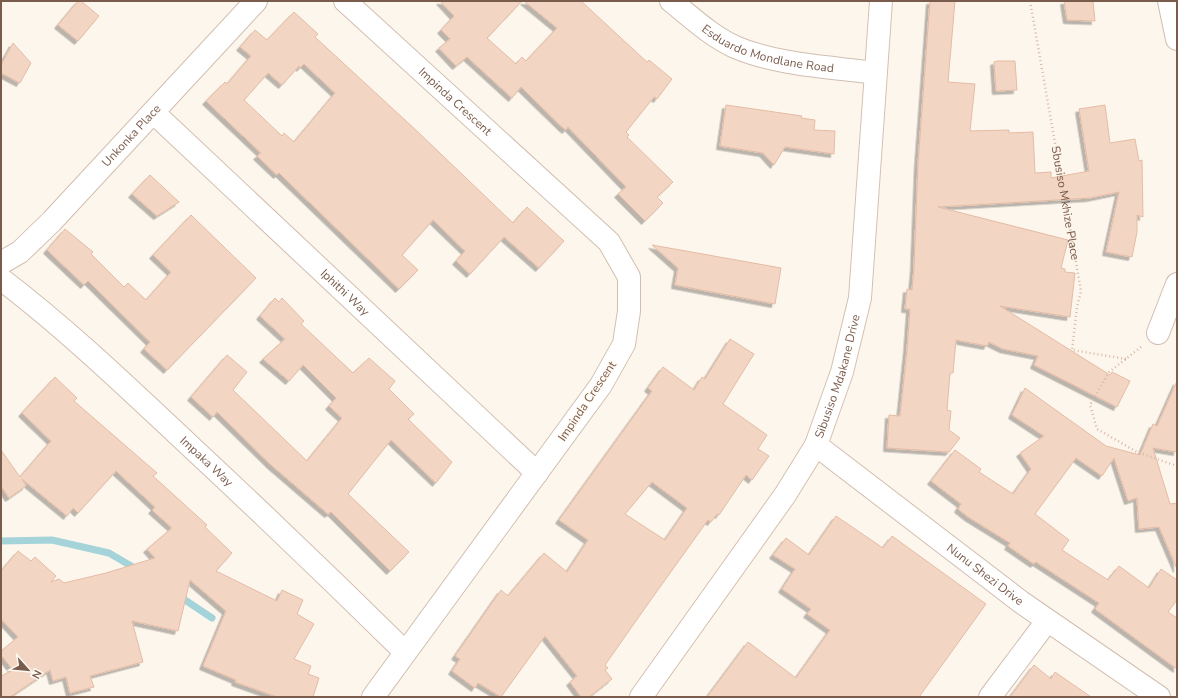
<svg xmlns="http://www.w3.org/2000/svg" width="1178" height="698" viewBox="0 0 1178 698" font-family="'Nunito Sans',sans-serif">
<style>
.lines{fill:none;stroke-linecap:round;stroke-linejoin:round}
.stream{stroke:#a5d3da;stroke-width:7}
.building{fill:#f3d5c3;stroke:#e6bba3;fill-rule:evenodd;filter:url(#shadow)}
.street-casing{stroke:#d1beb0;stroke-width:24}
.secondary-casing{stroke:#d6c0b0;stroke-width:24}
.path{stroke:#d9b8a5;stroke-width:2.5;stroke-dasharray:1 3;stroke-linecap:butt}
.street{stroke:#fff;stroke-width:22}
.secondary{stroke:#fff;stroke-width:22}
.labels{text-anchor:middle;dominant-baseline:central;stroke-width:3;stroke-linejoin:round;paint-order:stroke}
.street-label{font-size:12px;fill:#7a5c4d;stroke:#fffaf3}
</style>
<defs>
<filter id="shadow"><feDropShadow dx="-3.5" dy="3.5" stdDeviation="0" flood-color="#0004"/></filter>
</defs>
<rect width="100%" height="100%" fill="#fdf6ec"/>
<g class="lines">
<g class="stream">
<path d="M1 541 52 540 109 553 138 570"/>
<path d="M179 596 212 618"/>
</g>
</g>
<g class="building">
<path d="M78 1H81L99 16 78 41 58 25Z"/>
<path d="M440 1H522L487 38 516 64 522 57 526 61 557 28 524 1H581L647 62 649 60 672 79 657 99 654 97 626 132 629 135 627 137 673 182 657 197 663 203 645 221 618 194 626 187 568 127 566 130 563 128 521 87 512 98 467 57 456 66 439 48 450 39 441 30 454 16Z"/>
<path d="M930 1H955L948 82 975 84 970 131 1009 130V133L1033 132 1035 173 1051 172V178L1089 171 1079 109 1105 105 1110 143 1135 139 1139 161 1142 160 1143 217 1137 215V232L1132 257 1106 252 1119 192 1090 198 938 207 1068 240 1061 268 1065 269V272L1075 273 1070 317 1000 306 1110 375 1112 372 1130 381 1117 407 1034 365 1038 356 1003 349 989 342 987 346 956 340 953 373H950L947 410 951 411 949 430 960 438 949 452 887 448 889 415 900 416 907 350 910 309H905L907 289 912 290 914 268 918 164Z"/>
<path d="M1064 1H1093L1095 21 1067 20Z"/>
<path d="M294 12 318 34 315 37 418 132 513 223 527 207 564 241 539 268 504 237 470 274 456 261 465 251 433 220 402 255 418 270 399 289 279 173 277 175 257 156 261 153 206 101 225 82 227 84 251 56 240 47 255 30 267 40ZM304 64 335 93 294 142 284 133 282 136 244 100 268 73 282 85 299 66 300 68Z"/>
<path d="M13 43 31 63 20 83 1 73V65Z"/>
<path d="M997 61H1015L1017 90 996 91 994 62Z"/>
<path d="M726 105 802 116 801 118 815 120 814 130 835 131 834 154 785 147 774 165 763 153 720 146Z"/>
<path d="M150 175 179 202 157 216 132 194Z"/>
<path d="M191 215 256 278 167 370 144 349 150 342 88 281 84 285 47 250 65 229 93 252 91 254 124 287 128 283 146 300 171 272 153 255Z"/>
<path d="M652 245 781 268 775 304 675 285 678 268Z"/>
<path d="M275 298 279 302 282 298 304 321 301 324 353 373 369 358 395 381 389 389 414 414 408 419 452 462 436 483 391 440 348 494 409 552 390 571 331 512 328 514 271 465 217 412 213 417 191 397 227 355 247 372 233 390 235 392 307 461 342 418 329 406 336 398 303 365 289 381 263 359 285 339 260 316Z"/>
<path d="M730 339 754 354 723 404 767 435 758 449 769 456 752 480 746 475 719 515 717 514 711 522 708 520 650 601 605 665 608 668 605 670 612 679 589 697H581L570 682 577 676 545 636 501 697 478 683 475 688 452 671 460 659 455 656 501 590 508 596 544 553 567 572 588 540 559 520 652 391 648 388 663 367 694 390 702 377 705 379ZM652 482 687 508 665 540 625 514Z"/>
<path d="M55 377 77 398 74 401 157 473 153 476 207 525 205 527 232 553 216 571 277 601 282 590 303 600 297 614 314 624 294 659 311 666 308 674 319 678 313 697H277L235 682 236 680 203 666 226 611 190 580 178 631 132 621 143 662 90 676 94 687 70 693 66 677 53 681 50 670 10 697H1V676L13 670 1 655V651L18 637 1 619V571L18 551 31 561 35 557 56 576 51 582 59 579 64 583 106 573 155 558 147 549 172 528 152 510 155 507 116 471 78 513 73 508 67 516 22 479 26 486 9 498 1 486V450L20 477 51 441 22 413Z"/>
<path d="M1177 381V452L1153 448 1170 504 1177 503V569L1159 527 1139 529 1137 498 1128 501 1114 458 1102 476 1076 458 1035 514 1069 540 1062 550 1108 580 1119 566 1149 588 1161 569 1177 580V600L1168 612 1177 618V669L1095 609 1099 603 1036 562 1034 564 1008 546 1010 543 968 517 958 509 961 504 931 481 955 450 981 469 979 472 1013 494 1031 469 1020 453 1044 436 1012 415 1025 388 1106 446 1140 455 1153 424 1157 426Z"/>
<path d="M836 516 883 548 892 536 986 604 919 697H707L748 642 796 678 830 630 807 614 811 609 782 589 795 569 773 555 786 538 809 555Z"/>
<path d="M1034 665 1051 679 1055 672 1091 697H1010Z"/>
</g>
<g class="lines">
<defs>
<g id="street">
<path id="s2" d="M345 1 609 242 629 277V311L624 344 601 385 373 697"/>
<path id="s3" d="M671 1C691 17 711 36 735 47 777 65 830 67 875 73"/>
<path d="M1169 1 1177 39"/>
<path id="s4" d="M154 113 537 473"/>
<path id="s5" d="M1 263 20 252 52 221 256 1"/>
<path id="s6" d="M1 279C68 330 128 388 189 445 262 513 334 582 405 652"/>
<path d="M1158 333 1177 284"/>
<path id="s7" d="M816 445 1021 602 1159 697"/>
<path d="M990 697 1047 621"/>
</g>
<g id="secondary">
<path id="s8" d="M641 697 785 495 816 445 842 372 860 298 881 1"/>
</g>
</defs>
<use href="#street" class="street-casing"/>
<use href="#secondary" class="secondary-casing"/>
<g class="path">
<path id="s1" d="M1030 1 1081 291 1077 307 1072 350 1126 359"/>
<path d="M1141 347 1109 372 1090 405 1097 429 1137 452 1177 466"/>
</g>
<use href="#street" class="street"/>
<use href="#secondary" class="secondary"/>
</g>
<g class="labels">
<g class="street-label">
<text stroke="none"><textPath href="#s3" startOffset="111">Esduardo Mondlane Road</textPath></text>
<text stroke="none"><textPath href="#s2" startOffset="149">Impinda Crescent</textPath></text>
<text stroke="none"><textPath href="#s5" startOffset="183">Unkonka Place</textPath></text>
<text stroke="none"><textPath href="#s1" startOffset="205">Sbusiso Mkhize Place</textPath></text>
<text stroke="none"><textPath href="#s4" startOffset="262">Iphithi Way</textPath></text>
<text stroke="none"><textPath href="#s8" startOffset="379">Sibusiso Mdakane Drive</textPath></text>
<text transform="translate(587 401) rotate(-56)">Impinda Crescent</text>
<text stroke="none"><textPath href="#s6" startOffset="275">Impaka Way</textPath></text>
<text stroke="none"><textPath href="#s7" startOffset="213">Nunu Shezi Drive</textPath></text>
</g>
</g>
<rect width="1178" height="698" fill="none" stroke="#7a5c4d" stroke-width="4"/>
<g transform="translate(28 670) rotate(117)" stroke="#fffaf3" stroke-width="3" paint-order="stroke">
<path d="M0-3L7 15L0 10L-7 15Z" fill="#7a5c4d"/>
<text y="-6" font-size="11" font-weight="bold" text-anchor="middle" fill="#7a5c4d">N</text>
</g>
</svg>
